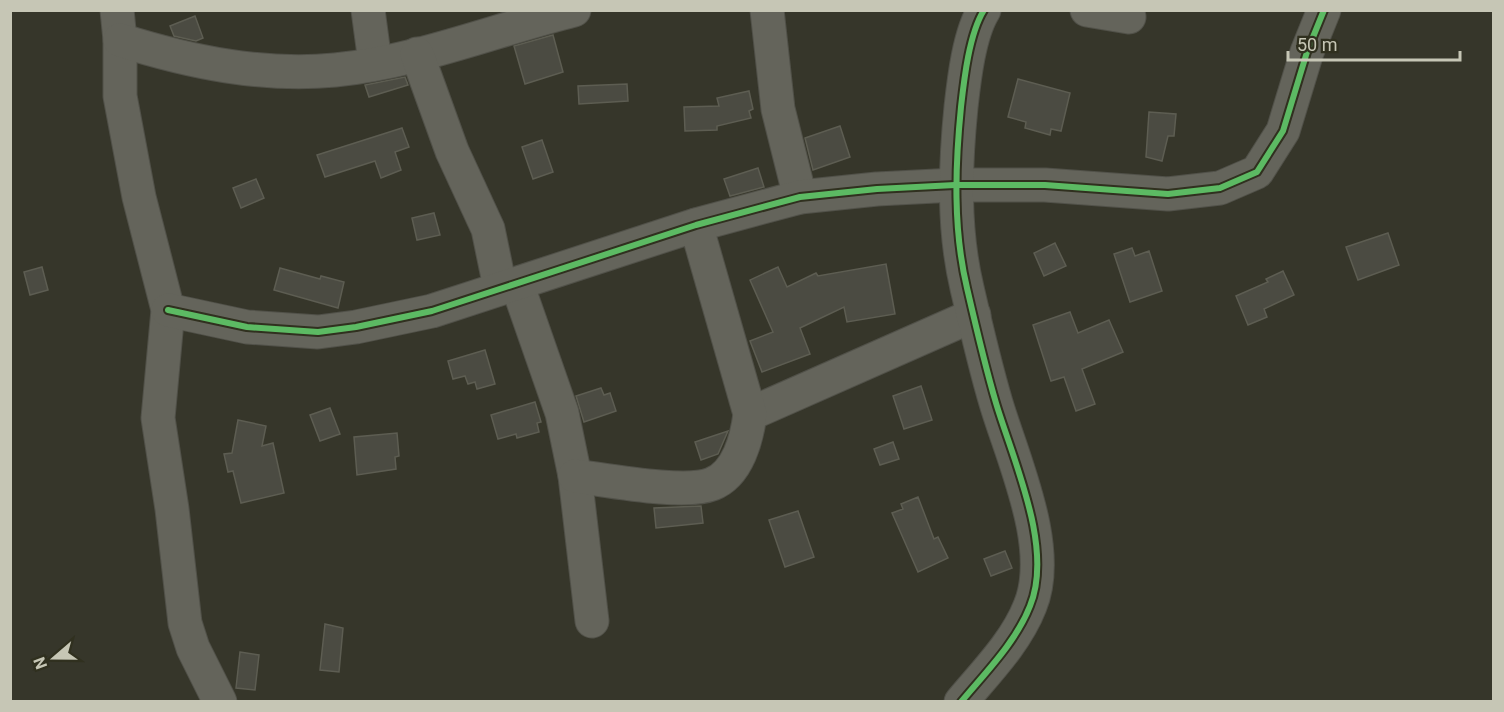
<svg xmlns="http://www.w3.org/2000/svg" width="1504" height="712" viewBox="0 0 1504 712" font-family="Roboto,sans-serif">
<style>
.building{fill:#4b4b42;stroke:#5d5d52;stroke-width:1.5}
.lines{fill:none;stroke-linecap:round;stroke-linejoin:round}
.minor-casing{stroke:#515149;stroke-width:35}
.minor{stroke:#64645b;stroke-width:33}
.cycleway-casing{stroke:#30301f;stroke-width:10}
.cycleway{stroke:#5cba63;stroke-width:6}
</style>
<rect width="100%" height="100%" fill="#36362a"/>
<g class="building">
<path d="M195 16 203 38 196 41 174 36 170 26Z"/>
<path d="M553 35 563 72 525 84 514 46Z"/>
<path d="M405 77 408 85 369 97 365 85Z"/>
<path d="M1018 79 1070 93 1061 131 1051 129 1050 135 1025 128 1026 122 1008 117Z"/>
<path d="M627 84 628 101 579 104 578 86Z"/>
<path d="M749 91 753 109 749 111 751 118 717 126V130L685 131 684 107 719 106 717 98Z"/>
<path d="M1149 112 1176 114 1174 136H1168L1162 161 1146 157Z"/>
<path d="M840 126 850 157 813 170 805 138Z"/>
<path d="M402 128 409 147 395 152 401 170 381 178 375 161 325 177 317 155Z"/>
<path d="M542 140 553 172 533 179 522 147Z"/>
<path d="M758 168 764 187 730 196 724 179Z"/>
<path d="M256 179 264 198 241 208 233 188Z"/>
<path d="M434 213 440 235 417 240 412 218Z"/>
<path d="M1388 233 1399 265 1358 280 1346 247Z"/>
<path d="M1055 243 1066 266 1044 276 1034 253Z"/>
<path d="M1132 248 1135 256 1149 251 1162 291 1130 302 1114 254Z"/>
<path d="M886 264 895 314 847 322 844 307 800 328 810 354 762 372 750 341 773 332 750 280 778 267 787 287 816 273 818 276Z"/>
<path d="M42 267 48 290 30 295 24 272Z"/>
<path d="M280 268 320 279 321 276 344 282 338 308 274 290Z"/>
<path d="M1283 271 1294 295 1264 309 1267 317 1248 325 1236 296 1268 282 1266 279Z"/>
<path d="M1070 312 1078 333 1109 320 1123 352 1082 369 1095 404 1076 411 1064 377 1051 381 1033 325Z"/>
<path d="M485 350 495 384 477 389 475 382 468 384 465 376 453 379 448 361Z"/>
<path d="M921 386 932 420 904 429 893 396Z"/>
<path d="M601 388 604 395 610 393 616 411 584 422 576 396Z"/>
<path d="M535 402 541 422 537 423 539 432 517 438 516 434 498 439 491 415Z"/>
<path d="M330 408 340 434 320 441 310 415Z"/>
<path d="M238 420 266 426 262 446 273 443 284 493 241 503 233 471 228 472 224 454 232 453Z"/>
<path d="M728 431 718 454 701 460 695 442Z"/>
<path d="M397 433 399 456 395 457 396 469 357 475 354 437Z"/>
<path d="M893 442 899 459 880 465 874 449Z"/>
<path d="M918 497 934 539 938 537 948 558 918 572 892 513 903 509 901 504Z"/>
<path d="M701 506 703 523 656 528 654 508Z"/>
<path d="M798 511 814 557 785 567 769 520Z"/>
<path d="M1005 551 1012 568 991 576 984 559Z"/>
<path d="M325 624 343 628 339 672 320 670Z"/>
<path d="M240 652 259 655 255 690 236 688Z"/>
</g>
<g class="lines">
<defs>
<g id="minor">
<path d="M117 10 120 40V96L139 197 168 310 158 418 172 509 185 623 193 648 220 702"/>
<path d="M368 10 375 62"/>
<path d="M767 10 778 109 800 197"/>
<path d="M1087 10 1129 17"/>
<path d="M120 40C190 62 262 77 335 70 416 62 495 30 574 10"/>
<path d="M417 54 452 151 488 229 500 287"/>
<path d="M517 284 562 413 575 476 592 621"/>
<path d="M168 310 247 327 318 332 356 327 432 311 696 225 800 197 877 189 955 185H1045L1168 194 1220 188 1257 172 1283 131 1307 52 1324 10"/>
<path d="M750 414 974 315"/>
<path d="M575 476C607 480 685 495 712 484 738 474 747 438 750 414L696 225"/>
<path d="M961 702C986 672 1016 642 1030 606 1054 548 1013 460 996 403 985 366 976 327 967 288 953 229 955 167 961 107 964 80 969 34 984 10"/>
</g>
</defs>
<use href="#minor" class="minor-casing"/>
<use href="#minor" class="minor"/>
<defs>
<g id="cycleway">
<path d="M168 310 247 327 318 332 356 327 432 311 696 225 800 197 877 189 955 185H1045L1168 194 1220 188 1257 172 1283 131 1307 52 1324 10"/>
<path d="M961 702C986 672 1016 642 1030 606 1054 548 1013 460 996 403 985 366 976 327 967 288 953 229 955 167 961 107 964 80 969 34 984 10"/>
</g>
</defs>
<use href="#cycleway" class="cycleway-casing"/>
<use href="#cycleway" class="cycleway"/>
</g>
<rect width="1504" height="712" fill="none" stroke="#c6c6b5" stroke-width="24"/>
<g transform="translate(54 658) rotate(250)" stroke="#30301f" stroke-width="4.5" paint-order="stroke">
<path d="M0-4.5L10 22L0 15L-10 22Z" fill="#c6c6b5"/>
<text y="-9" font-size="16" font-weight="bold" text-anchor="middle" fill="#c6c6b5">N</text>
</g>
<path d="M1288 51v9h172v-9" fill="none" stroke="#c6c6b5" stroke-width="3"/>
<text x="1297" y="51" font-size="18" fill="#c6c6b5" stroke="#30301f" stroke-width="4.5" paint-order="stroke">50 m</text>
</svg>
